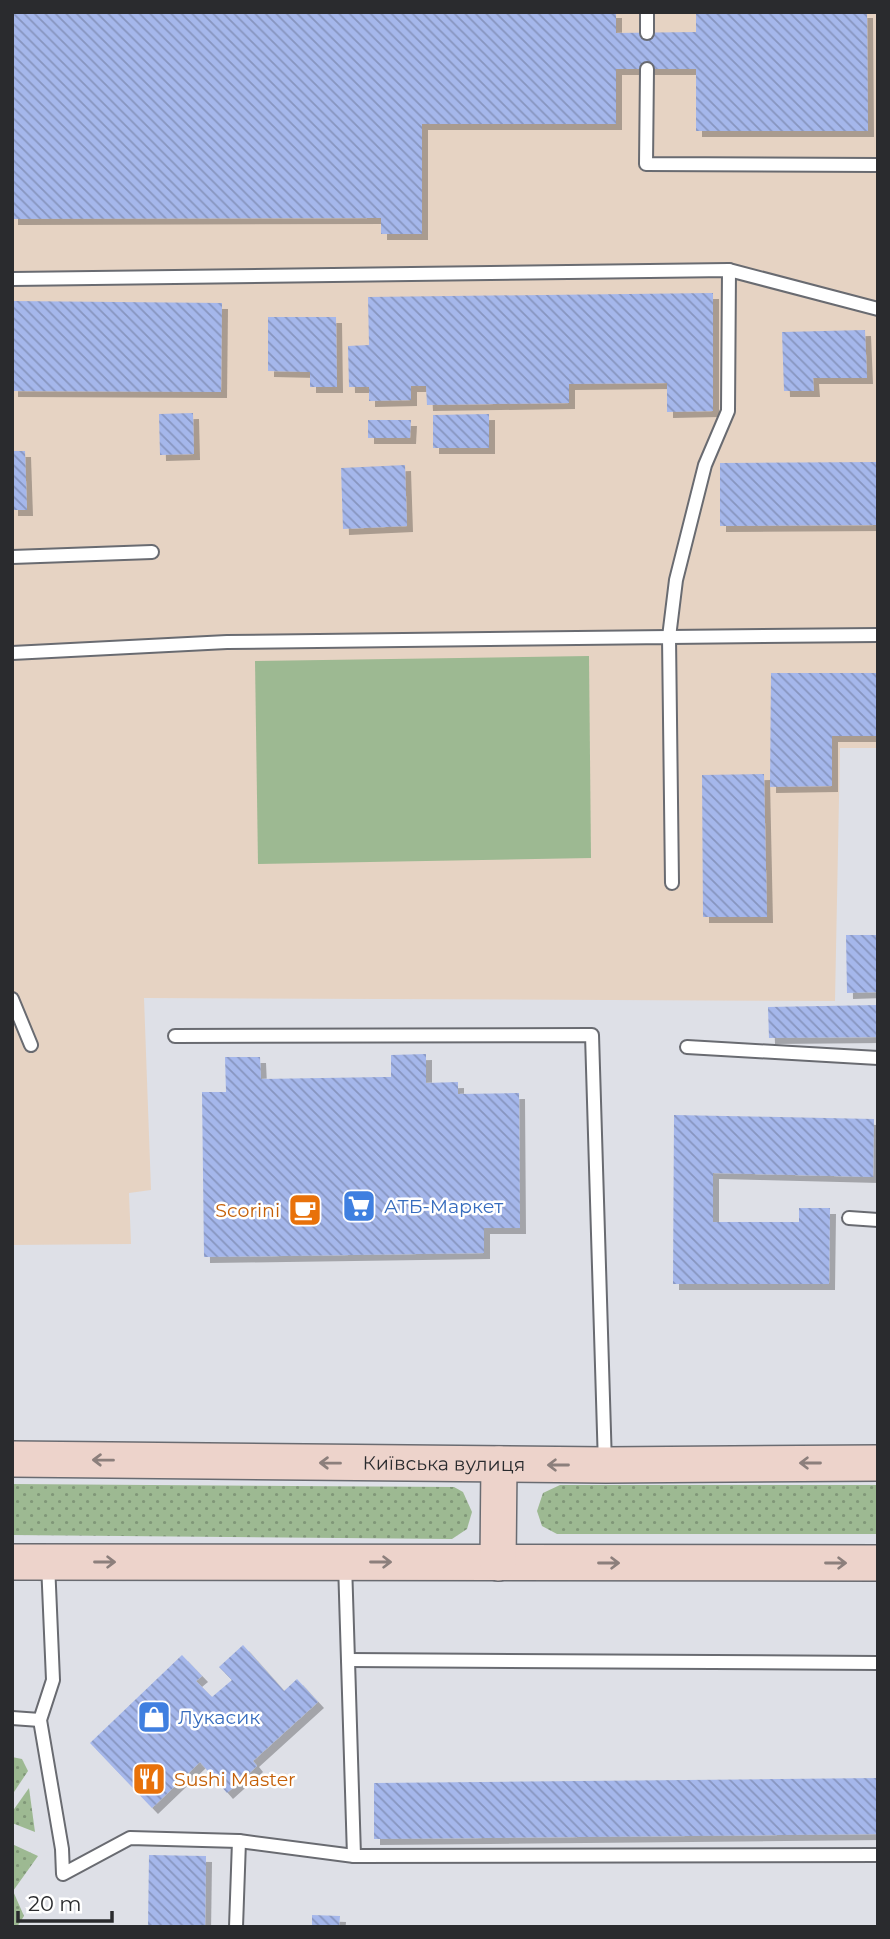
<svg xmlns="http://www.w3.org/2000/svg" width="890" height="1939" viewBox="0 0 890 1939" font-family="Montserrat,sans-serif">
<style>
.industrial{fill:#e6d3c3}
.grass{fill:url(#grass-dots)}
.park{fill:#9db992}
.building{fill:url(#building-back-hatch);filter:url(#shadow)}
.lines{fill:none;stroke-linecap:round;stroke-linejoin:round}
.service-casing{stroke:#696b71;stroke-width:16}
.secondary-casing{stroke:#696b71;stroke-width:38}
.service{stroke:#fff;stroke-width:12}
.secondary{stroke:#edd3cb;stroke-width:35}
.oneway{stroke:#8c7f7c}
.labels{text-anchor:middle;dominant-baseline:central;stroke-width:5;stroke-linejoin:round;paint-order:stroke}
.shop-label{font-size:19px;fill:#366cbe;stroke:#fff;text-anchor:start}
.food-label{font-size:19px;fill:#c56008;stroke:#fff;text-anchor:end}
.street-label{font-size:19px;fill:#2a2b2e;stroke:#fff}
</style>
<defs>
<pattern id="grass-dots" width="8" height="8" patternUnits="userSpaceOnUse" patternTransform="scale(1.75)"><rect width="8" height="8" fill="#9db992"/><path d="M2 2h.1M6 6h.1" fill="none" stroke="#809778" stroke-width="1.8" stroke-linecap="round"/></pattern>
<pattern id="building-back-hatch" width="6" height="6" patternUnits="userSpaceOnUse" patternTransform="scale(1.75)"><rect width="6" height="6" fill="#a5b7eb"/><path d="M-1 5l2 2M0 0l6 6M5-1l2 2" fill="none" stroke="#8795bf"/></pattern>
<filter id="shadow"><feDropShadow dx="6" dy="6" stdDeviation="0" flood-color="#0004"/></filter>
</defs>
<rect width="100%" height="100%" fill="#dee0e7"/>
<path class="industrial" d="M12 12H878V748H840L835 1001 144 998 151 1190 129 1193 131 1244 12 1245Z"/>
<g class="grass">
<path d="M12 1484 454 1487 463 1492 472 1512 467 1529 452 1539 12 1535Z"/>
<path d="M560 1485H878V1534H557L542 1526 537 1511 543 1493Z"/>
<path d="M12 1757 22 1759 28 1771 12 1795Z"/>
<path d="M29 1788 35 1832 12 1823V1812Z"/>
<path d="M12 1844 38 1856 13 1891 24 1916 17 1927H12Z"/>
</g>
<path class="park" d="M589 656 591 858 258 864 255 661Z"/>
<g class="building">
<path d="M12 12H616V33L696 32V12H867L868 131H696V69H616V124H422V234H381V218L12 219Z"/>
<path d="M713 293V411L667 412V383L569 384V403L427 405 426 386H411V400L369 401V387H349L348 346 369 345 368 297Z"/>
<path d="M12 301 222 303 221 392 12 391Z"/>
<path d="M268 317H336L337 387H310V372L268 371Z"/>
<path d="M865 330 867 378H813L814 391H784L782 332Z"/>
<path d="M193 413 194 454 160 455 159 414Z"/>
<path d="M489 414V448H433V415Z"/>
<path d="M368 420H411L410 438H368Z"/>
<path d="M12 451H25L27 510H12Z"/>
<path d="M878 462V525L720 526V463Z"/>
<path d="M405 465 407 526 343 529 341 468Z"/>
<path d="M771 673H878V736H832V786L770 787Z"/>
<path d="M764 774 767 917H703L702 775Z"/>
<path d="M846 935H878V992L847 993Z"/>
<path d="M878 1005V1037L769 1038 768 1007Z"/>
<path d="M426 1054V1083L458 1082V1094L519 1093 520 1228H484V1253L204 1257 202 1092H226L225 1057H260L261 1079 384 1077H391V1055Z"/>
<path d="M674 1115 874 1119 873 1177 713 1173V1222H799V1208H830L829 1284H673Z"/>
<path d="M243 1645 284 1691 297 1679 318 1702 253 1761 257 1766 227 1793 200 1762 152 1808 90 1743 182 1655 202 1676 196 1681 212 1697 232 1680 219 1667Z"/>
<path d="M878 1778V1834L374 1839V1783Z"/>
<path d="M149 1855 206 1856 205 1927H148Z"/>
<path d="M312 1915 340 1916 339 1927H312Z"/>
</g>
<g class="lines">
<defs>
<g id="service">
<path d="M647 33V12"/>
<path d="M647 69 646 164 878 165"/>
<path d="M729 270 728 411 705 465 676 580 669 637 878 635"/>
<path d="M12 279 729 270 878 309"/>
<path d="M12 557 152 552"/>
<path d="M12 653 227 642 669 637 672 883"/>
<path d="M12 999 31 1045"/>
<path d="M175 1036 592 1035 605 1465"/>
<path d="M687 1047 878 1058"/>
<path d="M849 1218 878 1220"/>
<path d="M48 1563 53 1680 40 1720 62 1849 63 1874 130 1838 239 1841 354 1856"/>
<path d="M345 1563 354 1856 878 1855"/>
<path d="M348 1660 878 1663"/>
<path d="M12 1718 40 1720"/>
<path d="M236 1927 239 1841"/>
</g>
<g id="secondary">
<path id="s1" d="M12 1459 606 1465 878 1463"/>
<path d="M12 1562 878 1563"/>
<path d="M498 1563 499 1464"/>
</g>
</defs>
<use href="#service" class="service-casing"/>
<use href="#secondary" class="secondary-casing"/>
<use href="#service" class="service"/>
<use href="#secondary" class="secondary"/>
</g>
<defs><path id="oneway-shaft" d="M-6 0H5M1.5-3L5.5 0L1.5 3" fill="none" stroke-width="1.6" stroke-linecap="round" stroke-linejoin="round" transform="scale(1.75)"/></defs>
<g class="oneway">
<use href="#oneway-shaft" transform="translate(103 1460) rotate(-179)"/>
<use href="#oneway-shaft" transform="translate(330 1463) rotate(-179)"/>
<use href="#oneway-shaft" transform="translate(810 1463) rotate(180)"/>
<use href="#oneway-shaft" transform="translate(558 1465) rotate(-180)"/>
<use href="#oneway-shaft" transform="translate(105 1562)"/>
<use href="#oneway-shaft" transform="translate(381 1562)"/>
<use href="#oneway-shaft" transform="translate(609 1563)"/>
<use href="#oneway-shaft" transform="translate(836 1563)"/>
</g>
<defs>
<symbol id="supermarket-square" viewBox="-11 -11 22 22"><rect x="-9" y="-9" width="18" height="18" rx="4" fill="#3f7fe0" stroke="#fff"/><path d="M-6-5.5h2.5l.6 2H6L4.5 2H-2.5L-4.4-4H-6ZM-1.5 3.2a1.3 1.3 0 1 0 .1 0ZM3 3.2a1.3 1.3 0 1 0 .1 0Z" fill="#fff"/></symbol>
<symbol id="cafe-square" viewBox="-11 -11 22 22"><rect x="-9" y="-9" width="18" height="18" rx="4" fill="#e8710a" stroke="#fff"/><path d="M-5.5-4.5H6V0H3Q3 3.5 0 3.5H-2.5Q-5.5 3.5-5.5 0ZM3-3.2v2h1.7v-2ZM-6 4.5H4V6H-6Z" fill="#fff"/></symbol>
<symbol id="shop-square" viewBox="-11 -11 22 22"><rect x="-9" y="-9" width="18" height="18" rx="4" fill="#3f7fe0" stroke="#fff"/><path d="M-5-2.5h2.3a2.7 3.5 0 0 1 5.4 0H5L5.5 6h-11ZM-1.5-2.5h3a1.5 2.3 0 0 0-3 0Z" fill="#fff"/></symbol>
<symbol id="restaurant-square" viewBox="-11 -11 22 22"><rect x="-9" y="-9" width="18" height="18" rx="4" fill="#e8710a" stroke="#fff"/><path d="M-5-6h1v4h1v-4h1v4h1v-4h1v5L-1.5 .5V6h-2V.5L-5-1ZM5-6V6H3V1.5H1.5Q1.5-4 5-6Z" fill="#fff"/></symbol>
</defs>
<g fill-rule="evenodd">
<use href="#supermarket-square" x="340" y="1187" width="38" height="38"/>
<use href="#cafe-square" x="286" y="1191" width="38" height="38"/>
<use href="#shop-square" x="135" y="1698" width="38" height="38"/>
<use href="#restaurant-square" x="130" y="1760" width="38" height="38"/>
</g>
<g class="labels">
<g class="shop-label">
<text x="384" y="1206">АТБ-Маркет</text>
<text x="178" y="1717">Лукасик</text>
</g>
<g class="food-label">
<text x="280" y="1210">Scorini</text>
<text x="174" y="1779" text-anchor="start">Sushi Master</text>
</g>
<g class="street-label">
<text stroke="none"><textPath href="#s1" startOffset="432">Київська вулиця</textPath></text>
</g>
</g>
<rect width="890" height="1939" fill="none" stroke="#2a2b2e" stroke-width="28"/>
<path d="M18 1911v10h94v-10" fill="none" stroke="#2a2b2e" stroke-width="3.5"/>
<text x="28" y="1911" font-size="21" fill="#2a2b2e" stroke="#ffffff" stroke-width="5" paint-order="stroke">20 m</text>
</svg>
